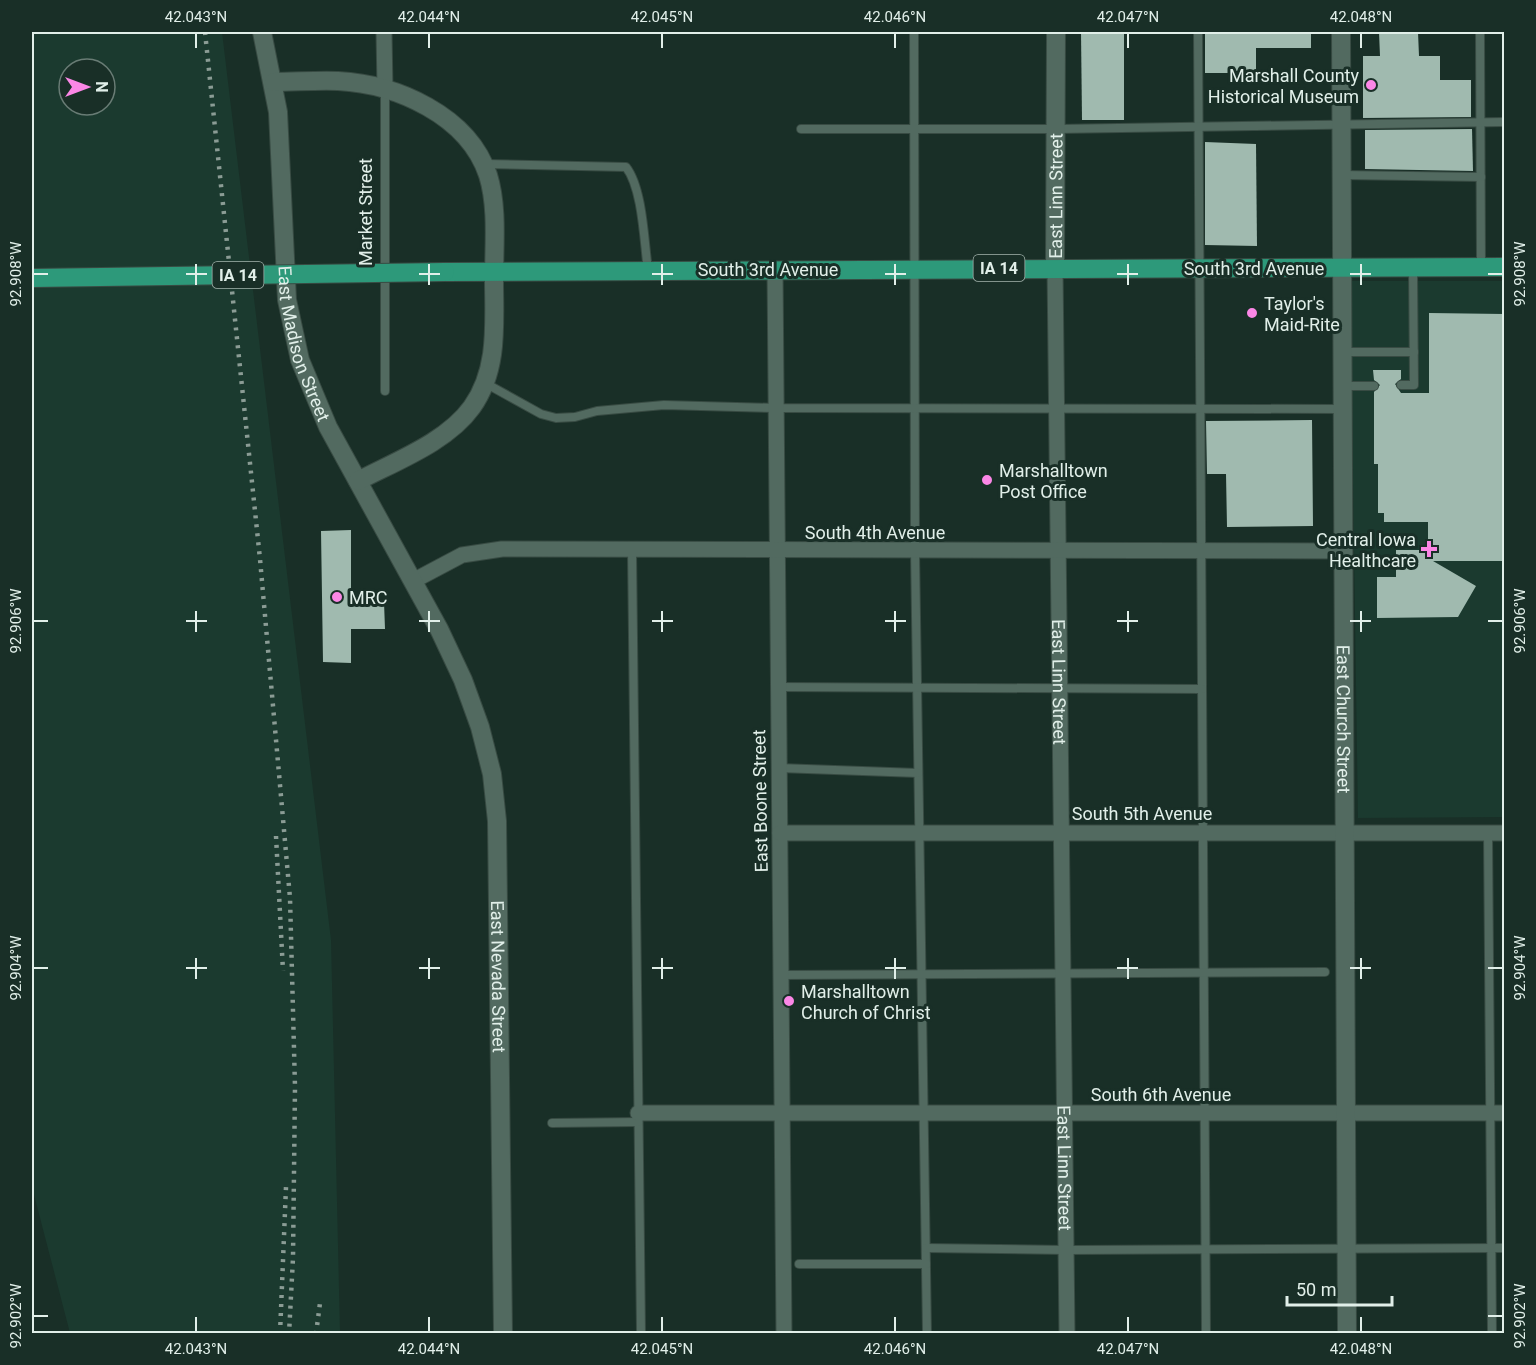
<svg xmlns="http://www.w3.org/2000/svg" width="1536" height="1365" viewBox="0 0 1536 1365" font-family="Roboto,sans-serif">
<style>
.built{fill:#1b3a2f;fill-rule:evenodd}
.building{fill:#a0baaf}
.lines{fill:none;stroke-linecap:round;stroke-linejoin:round}
.service-casing{stroke:#384b43;stroke-width:10}
.minor-casing{stroke:#384b43;stroke-width:17}
.tertiary-casing{stroke:#384b43;stroke-width:20}
.secondary-casing{stroke:#384b43;stroke-width:20}
.primary-casing{stroke:#384b43;stroke-width:20}
.service{stroke:#526a60;stroke-width:8}
.minor{stroke:#526a60;stroke-width:15}
.tertiary{stroke:#526a60;stroke-width:18}
.secondary{stroke:#526a60;stroke-width:18}
.primary{stroke:#2d997a;stroke-width:18}
.rail{stroke:#8b9c95;stroke-width:4.5;stroke-dasharray:3 6;stroke-linecap:butt}
.primary-bridge-casing{stroke:#384b43;stroke-width:20;stroke-linecap:butt}
.primary-bridge{stroke:#2d997a;stroke-width:18}
.ticks{fill:none;stroke:#e1efe9;stroke-width:2}
.poi-dot{fill:#fb87e6;stroke:#192f27;stroke-width:2}
.labels{text-anchor:middle;dominant-baseline:central;stroke-width:6;stroke-linejoin:round;paint-order:stroke}
.shield{fill:#192f27;stroke:#a5b5af;stroke-width:1.5}
.shield-label{font-size:16px;font-weight:bold;fill:#e1efe9}
.poi-label{font-size:18px;fill:#e1efe9;stroke:#192f27;text-anchor:start}
.street-label{font-size:18px;fill:#e1efe9;stroke:#192f27}
.neatline{fill:none;stroke:#e1efe9;stroke-width:2}
.ticks-label{font-size:15px;text-anchor:middle;fill:#e1efe9}
</style>
<rect width="100%" height="100%" fill="#192f27"/>
<g class="built">
<path d="M32 32H222L331 940 340 1333H70L32 1187ZM69 69H105V105H69Z"/>
<path d="M1350 281H1504V817L1358 818Z"/>
</g>
<g class="building">
<path d="M1081 32H1124V120H1082Z"/>
<path d="M1205 32H1311V48H1256V73H1205Z"/>
<path d="M1379 32H1418L1419 56H1440V80H1471V117L1363 118V56H1380Z"/>
<path d="M1472 129 1473 171 1365 169V130Z"/>
<path d="M1205 142 1256 144 1257 246 1205 245Z"/>
<path d="M1429 313 1504 314V561H1433L1476 586 1458 617 1377 618V577H1396V550H1428V522H1384V513H1378V464H1374V392L1380 385 1374 380 1373 370H1401V379L1395 384 1401 393H1429Z"/>
<path d="M1312 420 1313 526 1227 527 1226 474H1207L1206 421Z"/>
<path d="M351 530V603L384 602 385 629H351V663L323 662 321 531Z"/>
</g>
<g class="lines">
<defs>
<g id="service">
<path d="M914 32 915 551 927 1334"/>
<path d="M1198 32 1206 1334"/>
<path d="M1480 32 1481 267"/>
<path d="M385 90V391"/>
<path d="M801 129H1056L1504 122"/>
<path d="M485 164 626 167C643 189 644 242 648 270"/>
<path d="M1341 175 1481 177"/>
<path d="M1343 352H1414"/>
<path d="M485 383 541 414 556 418 575 417 597 411 664 405 776 408 1342 409"/>
<path d="M1401 385H1414L1413 269"/>
<path d="M1342 386H1374"/>
<path d="M632 550 641 1334"/>
<path d="M778 687 1202 689"/>
<path d="M779 768 918 773"/>
<path d="M1488 833 1492 1334"/>
<path d="M780 975 1325 972"/>
<path d="M552 1123 638 1122"/>
<path d="M926 1248 1066 1250 1504 1248"/>
<path d="M799 1264H926"/>
</g>
<g id="minor">
<path d="M384 32 385 89"/>
<path id="s1" d="M1055 268 1067 1334"/>
<path d="M775 269 784 1334"/>
<path d="M413 581 462 555 502 549 1343 551"/>
<path d="M780 833H1504"/>
<path d="M638 1113H1504"/>
</g>
<g id="tertiary">
<path id="s2" d="M1341 32 1347 1334"/>
<path id="s3" d="M1055 268 1056 32"/>
</g>
<g id="secondary">
<path id="s4" d="M262 32 278 112 287 300 300 360 328 427 439 629 463 680 480 727 492 774 497 821 503 1334"/>
<path d="M274 82C295 82 317 80 338 81 396 84 468 115 488 175 498 207 494 246 494 279 494 323 499 369 472 407 447 442 396 461 358 481"/>
</g>
<path id="primary" d="M445 272 1504 267"/>
</defs>
<use href="#service" class="service-casing"/>
<use href="#minor" class="minor-casing"/>
<use href="#tertiary" class="tertiary-casing"/>
<use href="#secondary" class="secondary-casing"/>
<use href="#primary" class="primary-casing"/>
<use href="#service" class="service"/>
<use href="#minor" class="minor"/>
<use href="#tertiary" class="tertiary"/>
<use href="#secondary" class="secondary"/>
<use href="#primary" class="primary"/>
<g class="rail">
<path d="M205 32 260 559 290 898 295 1087 293 1258 289 1334"/>
<path d="M276 836 283 971"/>
<path d="M280 1334 286 1187"/>
<path d="M316 1334 320 1303"/>
</g>
<defs>
<path id="primary-bridge" d="M32 278 445 272"/>
</defs>
<use href="#primary-bridge" class="primary-bridge-casing"/>
<use href="#primary-bridge" class="primary-bridge"/>
</g>
<path class="ticks" d="M196 33V48M429 33V48M662 33V48M895 33V48M1128 33V48M1361 33V48M196 264V285M429 264V285M662 264V285M895 264V285M1128 264V285M1361 264V285M33 274H48M186 274H207M419 274H440M652 274H673M885 274H906M1117 274H1138M1350 274H1371M1488 274H1503M196 611V632M429 611V632M662 611V632M895 611V632M1128 611V632M1361 611V632M33 621H48M186 621H207M419 621H440M652 621H673M885 621H906M1117 621H1138M1350 621H1371M1488 621H1503M196 958V979M429 958V979M662 958V979M895 958V979M1128 958V979M1361 958V979M33 968H48M186 968H207M419 968H440M652 968H673M885 968H906M1117 968H1138M1350 968H1371M1488 968H1503M33 1316H48M1488 1316H1503M196 1317V1332M429 1317V1332M662 1317V1332M895 1317V1332M1128 1317V1332M1361 1317V1332"/>
<g class="poi-dot">
<circle cx="1371" cy="85" r="6"/>
<circle cx="1252" cy="313" r="6"/>
<circle cx="987" cy="480" r="6"/>
<path d="M1426 540h6v6h6v6h-6v6h-6v-6h-6v-6h6z"/>
<circle cx="337" cy="597" r="6"/>
<circle cx="789" cy="1001" r="6"/>
</g>
<g class="labels">
<g class="shield">
<rect x="973.5" y="255" width="51" height="26" rx="4.5"/>
<rect x="212.5" y="262" width="51" height="26" rx="4.5"/>
</g>
<g class="shield-label">
<text x="999" y="268">IA 14</text>
<text x="238" y="275">IA 14</text>
</g>
<g class="poi-label">
<text x="1359" y="75" text-anchor="end">Marshall County<tspan x="1359" dy="21">Historical Museum</tspan></text>
<text x="1264" y="303">Taylor's<tspan x="1264" dy="21">Maid-Rite</tspan></text>
<text x="999" y="470">Marshalltown<tspan x="999" dy="21">Post Office</tspan></text>
<text x="1416" y="539" text-anchor="end">Central Iowa<tspan x="1416" dy="21">Healthcare</tspan></text>
<text x="349" y="597">MRC</text>
<text x="801" y="991">Marshalltown<tspan x="801" dy="21">Church of Christ</tspan></text>
</g>
<g class="street-label">
<text stroke="none"><textPath href="#s3" startOffset="72">East Linn Street</textPath></text>
<text transform="translate(365 212) rotate(-90)">Market Street</text>
<text x="1254" y="268">South 3rd Avenue</text>
<text x="768" y="269">South 3rd Avenue</text>
<text stroke="none"><textPath href="#s4" startOffset="316">East Madison Street</textPath></text>
<text x="875" y="532">South 4th Avenue</text>
<text stroke="none"><textPath href="#s1" startOffset="414">East Linn Street</textPath></text>
<text stroke="none"><textPath href="#s2" startOffset="687">East Church Street</textPath></text>
<text transform="translate(760 801) rotate(-91)">East Boone Street</text>
<text x="1142" y="813">South 5th Avenue</text>
<text stroke="none"><textPath href="#s4" startOffset="992">East Nevada Street</textPath></text>
<text x="1161" y="1094">South 6th Avenue</text>
<text stroke="none"><textPath href="#s1" startOffset="900">East Linn Street</textPath></text>
</g>
</g>
<rect width="1536" height="1365" fill="none" stroke="#192f27" stroke-width="66"/>
<g transform="translate(87 87) rotate(90)"><circle r="28" fill="#192f27" stroke="#697c75" stroke-width="1.5"/>
<path d="M0-4.5L10 22L0 15L-10 22Z" fill="#fb87e6"/>
<text y="-9" font-size="16" font-weight="bold" text-anchor="middle" fill="#e1efe9">N</text>
</g>
<path d="M1287 1296v9h105v-9" fill="none" stroke="#e1efe9" stroke-width="3"/>
<text x="1296" y="1296" font-size="18" fill="#e1efe9" stroke="#192f27" stroke-width="4.5" paint-order="stroke">50 m</text>
<rect x="33" y="33" width="1470" height="1299" class="neatline"/>
<g class="ticks-label">
<text x="196" y="22">42.043°N</text>
<text x="429" y="22">42.044°N</text>
<text x="662" y="22">42.045°N</text>
<text x="895" y="22">42.046°N</text>
<text x="1128" y="22">42.047°N</text>
<text x="1361" y="22">42.048°N</text>
<text transform="translate(1520 274) rotate(-90)" y="5">92.908°W</text>
<text transform="translate(16 274) rotate(-90)" y="5">92.908°W</text>
<text transform="translate(1520 621) rotate(-90)" y="5">92.906°W</text>
<text transform="translate(16 621) rotate(-90)" y="5">92.906°W</text>
<text transform="translate(1520 968) rotate(-90)" y="5">92.904°W</text>
<text transform="translate(16 968) rotate(-90)" y="5">92.904°W</text>
<text transform="translate(1520 1316) rotate(-90)" y="5">92.902°W</text>
<text transform="translate(16 1316) rotate(-90)" y="5">92.902°W</text>
<text x="196" y="1354">42.043°N</text>
<text x="429" y="1354">42.044°N</text>
<text x="662" y="1354">42.045°N</text>
<text x="895" y="1354">42.046°N</text>
<text x="1128" y="1354">42.047°N</text>
<text x="1361" y="1354">42.048°N</text>
</g>
</svg>
